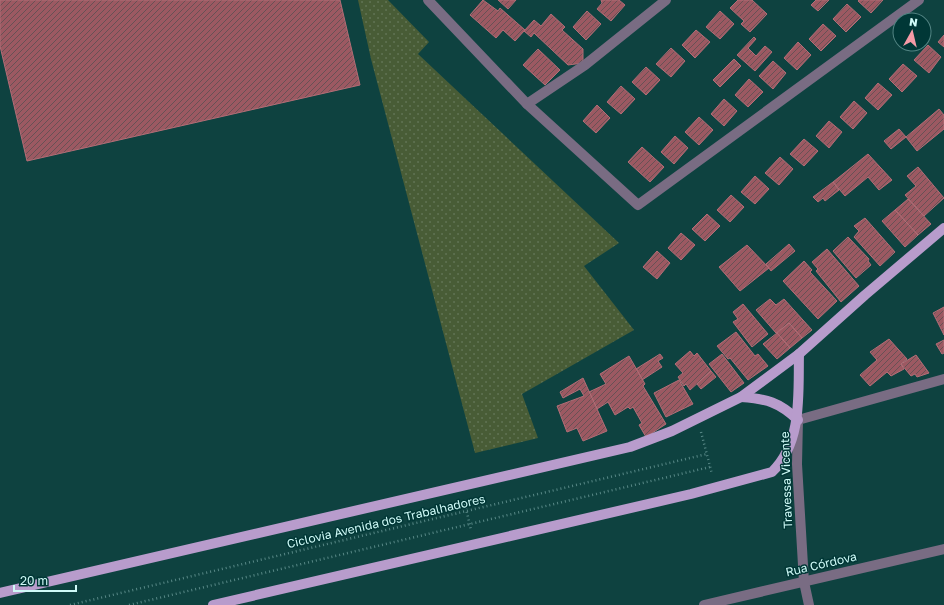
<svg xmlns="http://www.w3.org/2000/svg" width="944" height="605" viewBox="0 0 944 605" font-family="'Golos Text',sans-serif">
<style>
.grass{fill:url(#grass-dots)}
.building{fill:url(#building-hatch);stroke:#b26e77}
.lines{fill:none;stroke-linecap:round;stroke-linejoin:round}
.path{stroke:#588886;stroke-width:2.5;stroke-dasharray:1 3;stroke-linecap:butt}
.minor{stroke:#796c83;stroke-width:10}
.major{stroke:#b89ccc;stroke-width:10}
.labels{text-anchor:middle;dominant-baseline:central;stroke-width:3;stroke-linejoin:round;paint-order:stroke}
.street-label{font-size:12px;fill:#d0fbf8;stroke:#003736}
</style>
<defs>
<pattern id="grass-dots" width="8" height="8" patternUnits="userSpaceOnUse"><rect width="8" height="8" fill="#485c36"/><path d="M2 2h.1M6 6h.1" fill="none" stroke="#617454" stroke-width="1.8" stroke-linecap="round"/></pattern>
<pattern id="building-hatch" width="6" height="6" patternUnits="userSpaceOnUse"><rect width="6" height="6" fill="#9c5962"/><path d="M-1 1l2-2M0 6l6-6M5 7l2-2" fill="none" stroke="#685155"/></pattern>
</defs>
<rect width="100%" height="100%" fill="#0e4240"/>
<path class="grass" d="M358 0H388L429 42 418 54 619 243 584 266 634 330 522 394 538 438 475 453 371 59Z"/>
<g class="building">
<path d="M0 0H340L360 85 27 161 0 46Z"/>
<path d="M483 0 498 11 500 8 525 30 515 41 503 30 496 38 470 15Z"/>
<path d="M498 0H516L508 9Z"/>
<path d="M601 0H619L625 5 611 21 597 9 602 3Z"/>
<path d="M738 0H752L767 14 750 32 741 24 744 21 730 8Z"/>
<path d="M816 0H829L818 11 811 5Z"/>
<path d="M859 0H883L871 13 858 1Z"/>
<path d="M847 4 861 17 846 32 833 19Z"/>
<path d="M587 11 601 24 586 40 573 27Z"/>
<path d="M720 11 734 24 720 39 706 27Z"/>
<path d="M551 14 565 27 562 30 583 49V63L568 65 534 33 531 37 524 31 534 20 541 26Z"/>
<path d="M823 24 836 36 821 51 809 39Z"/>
<path d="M696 30 710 42 695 58 682 45Z"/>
<path d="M944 35V47L938 42Z"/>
<path d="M754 37 756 39 748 48 756 56 765 46 772 52 755 71 737 55Z"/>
<path d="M798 42 811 55 797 70 784 58Z"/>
<path d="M928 45 941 57 929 73 914 60Z"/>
<path d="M671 48 685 61 671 77 656 64Z"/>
<path d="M538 49 560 70 545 85 523 65Z"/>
<path d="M734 59 741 66 720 87 713 80Z"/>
<path d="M773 61 786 73 773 89 759 76Z"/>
<path d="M903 64 917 76 902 92 889 79Z"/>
<path d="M646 67 660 80 646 95 632 82Z"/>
<path d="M749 79 763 92 748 107 735 95Z"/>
<path d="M878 83 892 95 878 110 865 98Z"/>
<path d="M621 86 635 99 621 114 607 102Z"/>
<path d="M724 99 737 111 724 126 711 114Z"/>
<path d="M854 101 867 113 853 129 840 117Z"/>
<path d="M597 105 610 118 596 133 583 121Z"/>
<path d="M939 109 944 115V129L917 151 906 137Z"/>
<path d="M699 117 713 130 699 145 685 132Z"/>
<path d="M829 121 842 132 829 148 816 136Z"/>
<path d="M899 129 906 137 891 149 884 141Z"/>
<path d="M675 136 688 148 674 164 661 152Z"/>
<path d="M804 139 818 151 804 166 790 154Z"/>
<path d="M642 147 664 167 650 182 628 162Z"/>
<path d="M868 154 892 180 879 190 868 177 845 196 833 182Z"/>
<path d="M780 157 793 169 779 185 765 173Z"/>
<path d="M918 167 944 198 924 216 905 195 916 186 907 176Z"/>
<path d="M755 176 769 189 755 204 741 192Z"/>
<path d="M833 182 839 190 825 201 823 198 818 202 813 197Z"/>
<path d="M731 195 744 207 730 222 717 210Z"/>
<path d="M908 199 931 224 918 235 895 210Z"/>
<path d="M895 210 918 235 905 247 882 221Z"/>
<path d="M707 214 720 226 705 241 692 229Z"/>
<path d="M865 218 895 252 880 266 854 237 859 231 854 226Z"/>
<path d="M681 233 695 245 681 260 668 248Z"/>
<path d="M848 237 869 259 868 261 871 265 856 278 833 251Z"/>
<path d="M789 244 795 251 771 271 766 264Z"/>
<path d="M747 245 769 268 740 291 719 267Z"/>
<path d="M827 249 859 286 841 302 816 271 818 269 812 262Z"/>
<path d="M657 251 670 263 657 279 643 267Z"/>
<path d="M804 261 812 270 810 272 837 301 818 319 783 281Z"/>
<path d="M770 299 776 305 784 299 812 330 802 338 789 323 776 333 756 310Z"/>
<path d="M743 304 768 334 752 347 733 322 738 319 733 312Z"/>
<path d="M944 307V335L933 313Z"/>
<path d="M789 323 802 338 790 348 777 333Z"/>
<path d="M736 332 755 356 758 354 768 366 748 380 730 358 728 359 717 346Z"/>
<path d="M777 333 790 348 777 359 763 344Z"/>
<path d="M889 339 907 359 901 364 904 369 891 376 887 372 870 386 860 375 877 360 870 352Z"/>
<path d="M944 340V353L942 354 936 344Z"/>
<path d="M690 351 694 356 697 353 711 371 690 390 686 384 684 386 678 377 683 373 675 364Z"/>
<path d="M660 354 663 358 658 361 662 367 642 380 636 369Z"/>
<path d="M722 354 744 383 731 392 709 364Z"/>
<path d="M916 355 929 373 917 377 915 374 911 376 901 364Z"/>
<path d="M629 356 645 384 643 386 666 424 646 437 639 425 642 423 633 407 630 409 628 407 615 415 608 402 597 409 589 392 606 384 600 374Z"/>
<path d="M711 371 716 377 701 389 697 384Z"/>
<path d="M583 378 607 431 583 441 577 428 567 432 557 406 584 396 580 389 563 398 560 392Z"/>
<path d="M679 380 693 404 666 417 654 393Z"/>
</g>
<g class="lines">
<g class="path">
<path d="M701 432 712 474"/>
<path d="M464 500 471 530"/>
<path d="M70 605 707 454"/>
<path d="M129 605 710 467"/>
</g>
<g class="minor">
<path d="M428 0 527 104 638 205 919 0"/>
<path d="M527 104 585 65 666 0"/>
<path d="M704 605 944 549"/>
<path d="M809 605 804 582 797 464 798 420 944 379"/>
</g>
<g class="major">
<path d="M741 397C767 399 779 402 798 420"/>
<path d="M0 593 630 447 672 431 741 397 799 354 865 295 944 228"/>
<path d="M213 605 691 494 772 472C803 442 798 393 799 354"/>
</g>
</g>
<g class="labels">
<g class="street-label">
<text transform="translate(786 480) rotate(-92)">Travessa Vicente</text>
<text transform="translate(386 521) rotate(-13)">Ciclovia Avenida dos Trabalhadores</text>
<text transform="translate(821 564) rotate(-13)">Rua Córdova</text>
</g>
</g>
<g transform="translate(912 32) rotate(8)"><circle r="19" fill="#003736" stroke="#538584"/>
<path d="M0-3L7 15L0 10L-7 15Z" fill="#f49aa6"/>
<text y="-6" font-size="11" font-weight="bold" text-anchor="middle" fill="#d0fbf8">N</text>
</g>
<path d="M14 585v6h62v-6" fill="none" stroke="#d0fbf8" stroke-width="2"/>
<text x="20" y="585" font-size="12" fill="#d0fbf8" stroke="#003736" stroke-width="3" paint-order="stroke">20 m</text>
</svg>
